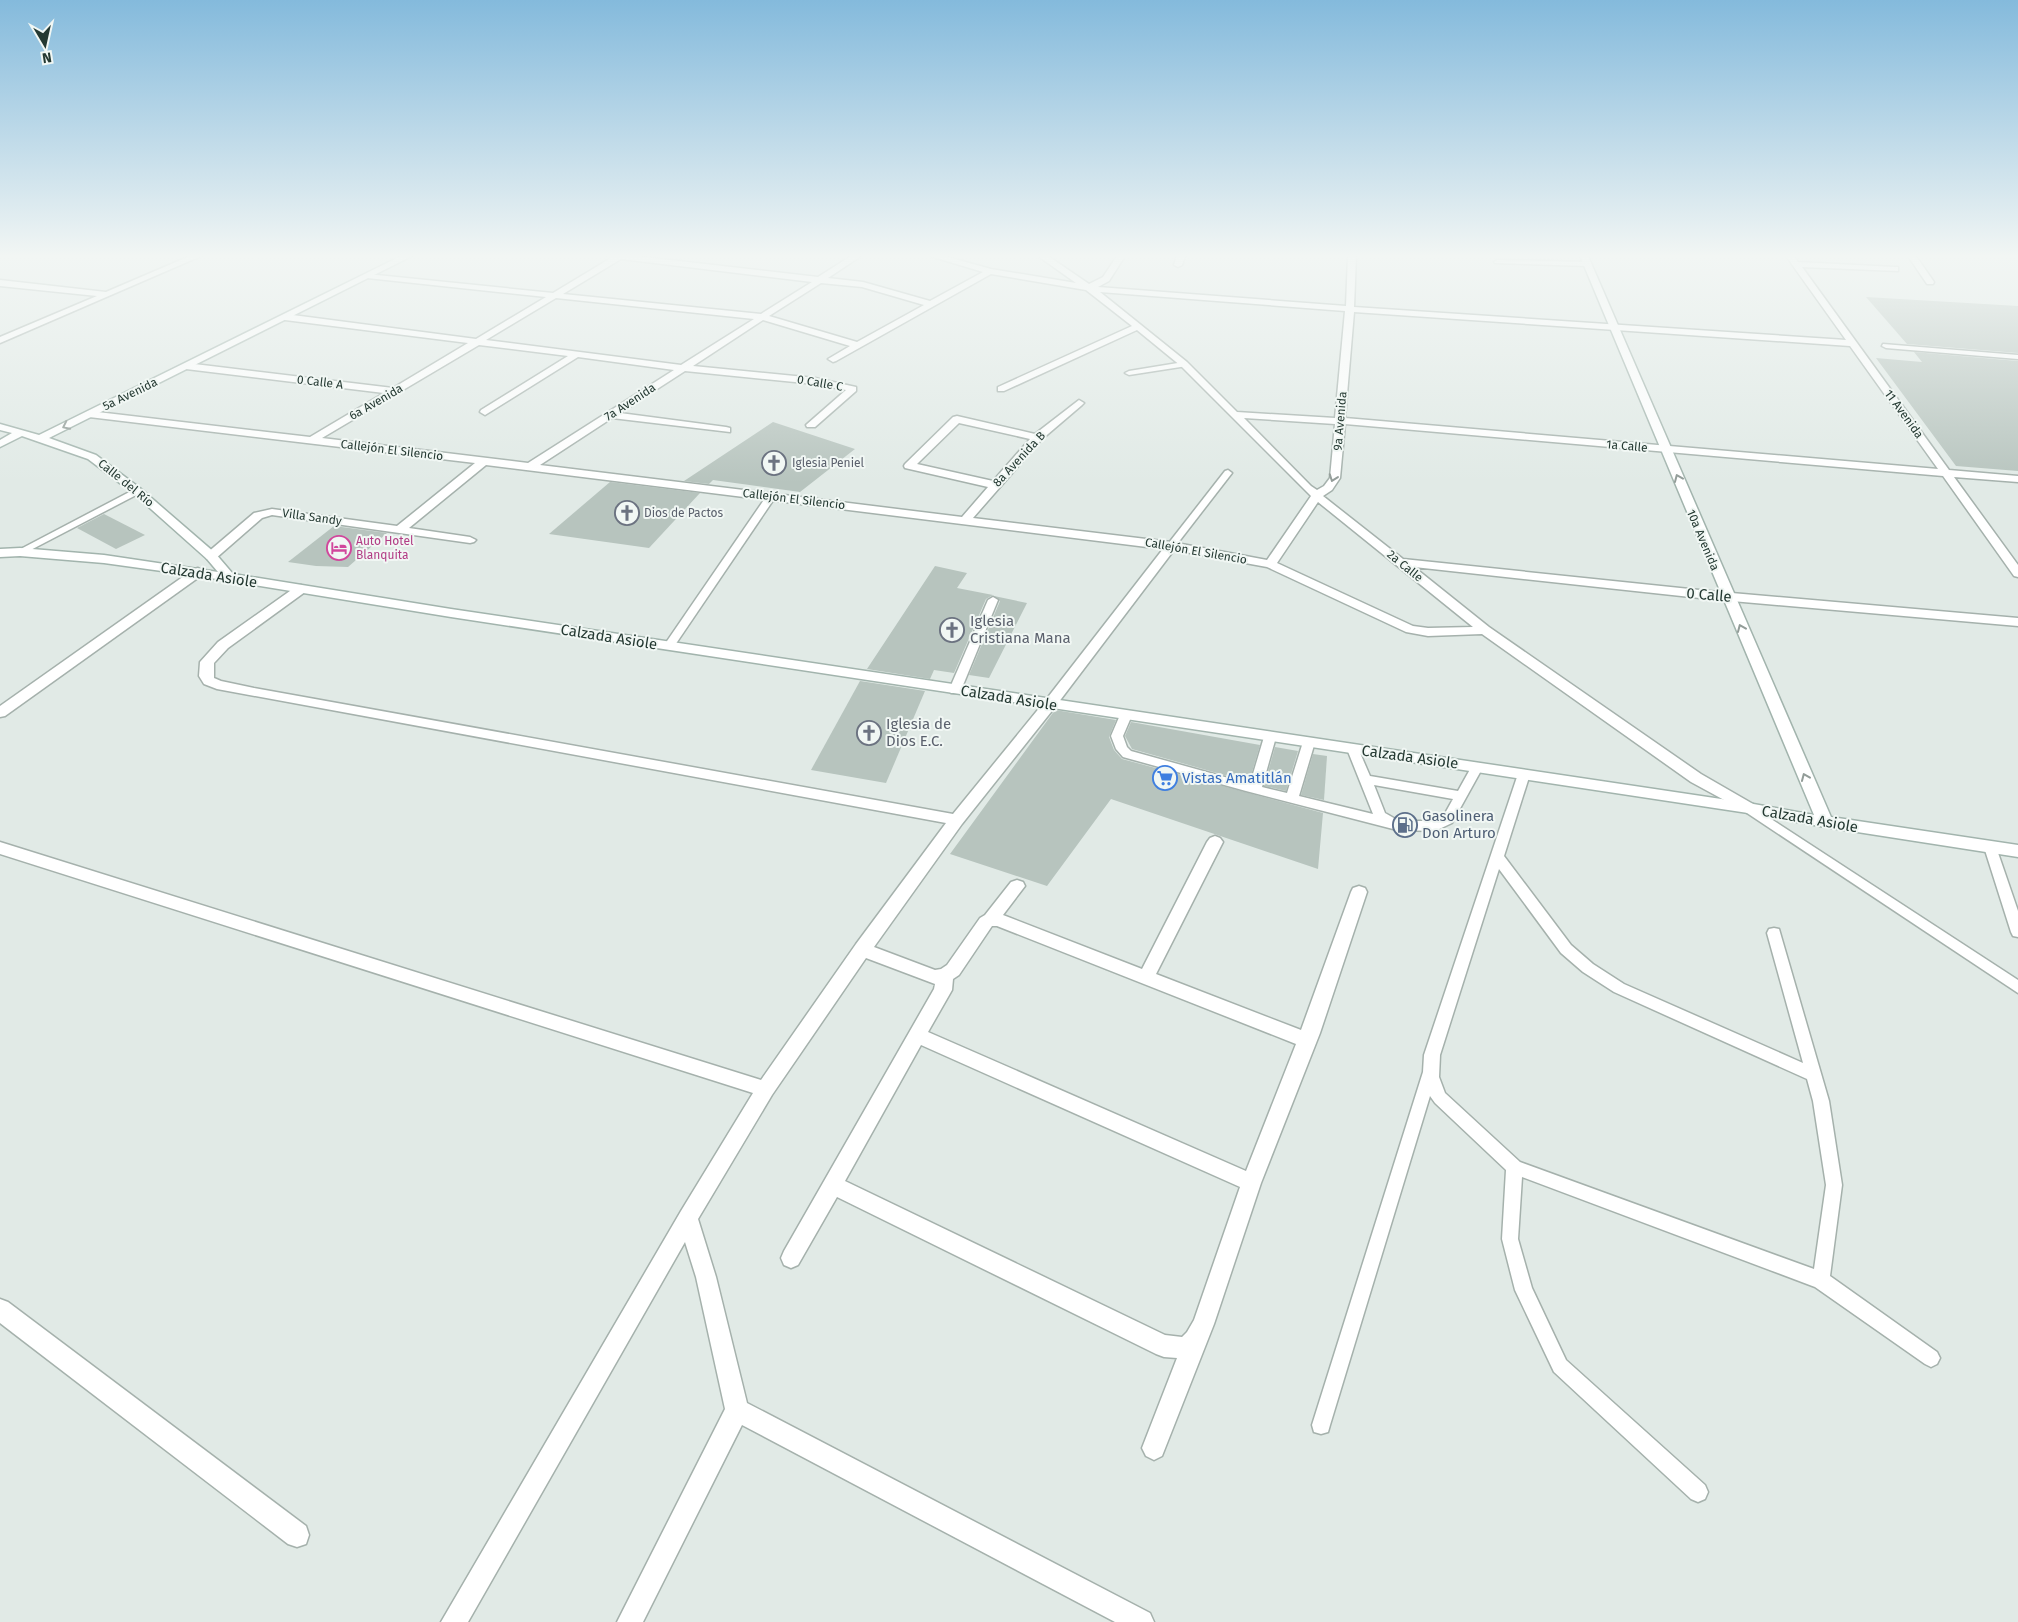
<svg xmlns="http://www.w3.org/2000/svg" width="2018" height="1622" viewBox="0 0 2018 1622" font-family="'Fira Sans',sans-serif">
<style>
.building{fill:#b7c4be}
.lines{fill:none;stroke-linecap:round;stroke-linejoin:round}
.lane-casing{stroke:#a5b1ac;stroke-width:3}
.street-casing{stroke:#a5b1ac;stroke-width:3}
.secondary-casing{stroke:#a2b4ad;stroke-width:3}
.lane{fill:#fff;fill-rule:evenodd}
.street{fill:#fff;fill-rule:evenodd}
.secondary{fill:#fff;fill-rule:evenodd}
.oneway{stroke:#929c98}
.labels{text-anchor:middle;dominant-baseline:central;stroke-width:4;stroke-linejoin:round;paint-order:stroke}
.far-street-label{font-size:12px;fill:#243932;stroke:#f1f7f4}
.far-worship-label{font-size:12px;fill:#5b616d;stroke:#f1f7f4;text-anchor:start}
.far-hotel-label{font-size:12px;fill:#b23c85;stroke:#f1f7f4;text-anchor:start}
.street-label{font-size:15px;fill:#243932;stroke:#f1f7f4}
.worship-label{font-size:15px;fill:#5b616d;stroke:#f1f7f4;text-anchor:start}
.shop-label{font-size:15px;fill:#366cbe;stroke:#f1f7f4;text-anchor:start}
.service-label{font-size:15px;fill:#4e5e75;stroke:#f1f7f4;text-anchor:start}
</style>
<rect width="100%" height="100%" fill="#e1eae6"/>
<g class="building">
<path d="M1866 297 2018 306V353L1907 344Z"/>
<path d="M1914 352 2018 361V471L1956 466 1876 358 1922 362Z"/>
<path d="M773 422 855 449 800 492 713 480 709 484 684 481Z"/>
<path d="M610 482 700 493 649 548 549 534Z"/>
<path d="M104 514 145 535 116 549 77 528Z"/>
<path d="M334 526 387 533 348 567 316 566 288 562Z"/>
<path d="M935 566 967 573 957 588 993 595 986 599 954 673 934 670 930 679 867 669Z"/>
<path d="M994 596 1027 603 989 678 969 675 1000 601Z"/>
<path d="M860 681 925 691 886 783 811 770Z"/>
<path d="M1055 710 1116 720 1109 737 1114 750 1122 759 1323 813 1318 869 1111 799 1047 886 950 854Z"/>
<path d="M1131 722 1260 745 1249 782 1132 749 1125 736Z"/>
<path d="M1275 747 1298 751 1286 791 1264 786Z"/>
<path d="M1313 754 1327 756 1324 800 1301 795Z"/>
</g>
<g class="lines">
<defs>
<g id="lane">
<path d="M1497 260 1587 262 1590 264 1587 266 1495 263 1494 262Z"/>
<path d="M1883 344 2018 355V359L1886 348 1882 346Z"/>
<path d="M1184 362 1188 364 1187 366 1129 375 1125 373 1129 371Z"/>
<path d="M1228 470 1232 473 1174 548H1168V544L1225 471Z"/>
<path d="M137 488 140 489V493L23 554H17L15 552Z"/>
<path d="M771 493 776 496 673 648H665L664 646 665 644 768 494Z"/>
<path d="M993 597 998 600 961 690 959 693H951L949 690 988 600Z"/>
<path d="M1126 711 1132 715 1123 736 1127 747 1131 751 1250 784 1264 737 1270 733 1274 734 1276 737 1262 787 1287 793 1303 742 1305 739H1313L1315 742 1299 796 1373 814 1347 749 1349 746H1357L1370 776 1458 791 1473 764 1477 763 1483 767 1452 823 1435 831 1397 830 1246 791 1123 757 1116 749 1111 736 1120 715ZM1374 785 1453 799 1443 817 1434 821H1399L1385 813Z"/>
<path d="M1524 770 1530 774 1504 856 1571 945 1593 964 1624 984 1803 1063 1767 933 1769 929 1774 928 1779 929 1829 1101 1842 1185 1830 1276 1937 1352 1940 1358 1937 1364 1931 1367 1925 1364 1815 1287 1522 1177 1518 1239 1532 1288 1566 1360 1705 1485 1708 1492 1705 1499 1698 1502 1691 1499 1554 1372 1515 1290 1502 1239 1506 1170 1435 1103 1430 1096 1330 1425 1328 1432 1321 1434 1314 1432 1312 1425 1423 1072 1424 1055 1518 774ZM1499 869 1561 953 1583 972 1614 992 1807 1079 1813 1101 1826 1185 1814 1269 1520 1162 1445 1093 1439 1077 1440 1055Z"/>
<path d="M1748 804 2018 980V993L1744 811 1742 808 1744 805Z"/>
<path d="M1990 842 1995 844 1996 847 2018 911V937L2013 936 2011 932 1984 847 1985 844Z"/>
</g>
<g id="street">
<path d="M190 256H201L0 343V337L97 296 0 286V280L106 292Z"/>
<path d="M608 256H635L818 277 851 256H861L828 278 863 282 930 301 983 272 930 256H944L991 269 1076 283 1038 256H1048L1089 284 1103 277 1117 256H1125L1109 281 1098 287 1346 306 1348 256H1356L1354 307 1846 340 1786 256H1794L1798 262 1895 267H1898V271L1802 267 1949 470 2018 476V482L1954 477 2018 565V577L2014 576 1943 476 1345 424 1340 478 1332 490 1323 496 1403 559 1709 591 2018 618V626L1709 599 1414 567 1489 627 1701 774 1753 804 1755 808 1753 812 1748 813 1691 782 1482 634 1428 636 1406 632 1267 567 1174 550 1055 707 962 824 874 947 935 970 941 969 947 965 980 918 985 915 1011 882 1017 880 1023 882 1025 886 1003 915 1142 969 1207 842 1210 838 1215 836 1220 838 1223 842 1156 974 1301 1030 1351 892 1353 888 1359 886 1365 888 1367 892 1320 1033 1261 1183 1214 1324 1162 1456 1154 1460 1146 1456 1142 1448 1177 1358 1164 1357 1156 1354 837 1197 798 1265 791 1268 784 1265 781 1258 784 1251 934 989 935 984 866 958 772 1095 698 1219 716 1277 747 1403 1150 1613 1154 1622H1115L742 1425 643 1622H617L725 1409 696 1277 685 1242 468 1622H441L681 1211 753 1093 0 854V842L761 1080 856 944 946 823 217 689 204 684 199 676 200 662 218 642 297 586 301 585 307 589 305 592 228 648 214 663V678L221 681 254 688 953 814 1045 701 1163 549 486 465 409 528 470 537 476 540 474 542 470 543 272 515 262 518 215 559H207L205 556 207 553 254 513 272 509 397 526 475 463 89 417 84 414 89 411 310 437 384 393 186 369 181 366 186 363 393 388 468 343 285 320 281 317 285 314 476 339 546 297 367 278 363 276 367 274 553 293 611 258ZM621 259 812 282 761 314 563 294ZM991 274 1086 290 1132 326 998 387V391H1004L1137 330 1181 366 1311 496 1267 560 1171 542 973 518 1041 440 1082 405 1084 403 1079 400 1035 434 957 416 953 417 905 464 904 466 905 468 988 487 962 517 540 465 612 418 730 432V428L726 427 620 413 685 371 815 384 846 390 806 425 807 427H815L856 391V387L815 378 693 366 763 320 850 346 828 359 833 362 836 361ZM821 283 862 287 924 305 857 342 769 316ZM1100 292 1345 311 1335 418 1237 412 1187 362ZM556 298 754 319 681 365 486 340ZM1354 312 1850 346 1938 469 1345 418ZM479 345 568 356 481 410 480 412 485 415 578 357 674 370 528 463 322 438ZM1244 418 1335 424 1330 478 1324 486 1317 490 1311 486ZM959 423 1030 439 993 481 917 464ZM1318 502 1473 627 1428 628 1413 626 1277 563ZM992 926H997L1296 1044 1246 1171 928 1032 952 990 953 979 959 975ZM921 1045 1240 1187 1194 1320 1187 1332 1182 1337 1165 1335 845 1181Z"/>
<path d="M1177 256H1185L1182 265 1178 267 1174 265Z"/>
<path d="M1908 256H1916L1934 282 1933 284H1927Z"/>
<path d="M198 568 204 572 202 575 5 716 0 717V706L194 569Z"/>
<path d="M0 1299 8 1302 306 1526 309 1535 306 1544 297 1547 288 1544 0 1323Z"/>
</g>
<path id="secondary" d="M401 256H412L49 438 96 455 141 489 215 553 233 574 451 609 1748 803 1814 815 1580 256H1588L1831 817 2018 845V857L1825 827 1748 813 451 617 198 576 104 563 20 556 0 557V549L20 548 104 555 218 572 207 559 133 493 88 459 22 436 0 447V440L12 433 0 430V424L39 435Z"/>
</defs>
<use href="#lane" class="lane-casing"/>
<use href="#street" class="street-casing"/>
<use href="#secondary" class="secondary-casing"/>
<use href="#lane" class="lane"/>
<use href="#street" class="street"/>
<use href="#secondary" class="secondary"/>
</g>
<defs><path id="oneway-chevron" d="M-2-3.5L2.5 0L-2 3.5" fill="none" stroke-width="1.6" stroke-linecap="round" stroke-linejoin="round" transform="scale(1.25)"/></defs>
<g class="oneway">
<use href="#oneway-chevron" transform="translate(66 426) rotate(154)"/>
<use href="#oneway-chevron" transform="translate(1333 478) rotate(110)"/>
<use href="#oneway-chevron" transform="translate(1678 478) rotate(-113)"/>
<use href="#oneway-chevron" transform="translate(1741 628) rotate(-113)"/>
<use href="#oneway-chevron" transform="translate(1805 777) rotate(-113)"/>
</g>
<linearGradient id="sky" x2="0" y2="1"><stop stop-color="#84badc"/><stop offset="0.53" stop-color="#f2f6f4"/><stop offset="1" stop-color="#f2f6f4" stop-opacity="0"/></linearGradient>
<rect width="2018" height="483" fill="url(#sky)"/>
<defs>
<symbol id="church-ring" viewBox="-11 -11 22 22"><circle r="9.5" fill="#f1f7f4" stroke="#6b7280" stroke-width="1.5"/><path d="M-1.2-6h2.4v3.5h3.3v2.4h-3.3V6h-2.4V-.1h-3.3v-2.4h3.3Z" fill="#6b7280"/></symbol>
<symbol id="hotel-ring" viewBox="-11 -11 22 22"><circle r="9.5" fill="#f1f7f4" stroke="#d1479c" stroke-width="1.5"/><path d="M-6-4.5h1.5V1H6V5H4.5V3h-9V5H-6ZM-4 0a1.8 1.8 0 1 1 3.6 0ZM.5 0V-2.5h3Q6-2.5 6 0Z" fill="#d1479c"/></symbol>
<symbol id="supermarket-ring" viewBox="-11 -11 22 22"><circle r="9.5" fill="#f1f7f4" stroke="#3f7fe0" stroke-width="1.5"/><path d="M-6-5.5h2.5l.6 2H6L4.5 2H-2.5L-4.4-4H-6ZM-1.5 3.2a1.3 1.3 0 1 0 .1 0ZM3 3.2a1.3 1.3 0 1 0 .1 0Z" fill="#3f7fe0"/></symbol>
<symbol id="fuel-ring" viewBox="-11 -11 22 22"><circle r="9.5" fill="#f1f7f4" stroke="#5c6f8a" stroke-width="1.5"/><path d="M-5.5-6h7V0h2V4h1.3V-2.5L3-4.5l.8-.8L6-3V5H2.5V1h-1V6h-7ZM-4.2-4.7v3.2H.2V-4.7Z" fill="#5c6f8a"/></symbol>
</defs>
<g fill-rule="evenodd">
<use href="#church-ring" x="760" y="449" width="28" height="28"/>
<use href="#church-ring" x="613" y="499" width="28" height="28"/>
<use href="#hotel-ring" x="325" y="534" width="28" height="28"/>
<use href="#church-ring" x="938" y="616" width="28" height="28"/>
<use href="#church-ring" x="855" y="719" width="28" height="28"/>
<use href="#supermarket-ring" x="1151" y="764" width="28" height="28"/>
<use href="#fuel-ring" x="1391" y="811" width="28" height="28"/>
</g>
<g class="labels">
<g class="far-street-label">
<text transform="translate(320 382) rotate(7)">0 Calle A</text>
<text transform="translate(820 383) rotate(10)">0 Calle C</text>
<text transform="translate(130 394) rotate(-26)">5a Avenida</text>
<text transform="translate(376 402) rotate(-30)">6a Avenida</text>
<text transform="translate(630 402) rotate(-33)">7a Avenida</text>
<text transform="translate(1904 414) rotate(54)">11 Avenida</text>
<text transform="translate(1340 421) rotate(-85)">9a Avenida</text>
<text transform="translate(1627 446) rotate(5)">1a Calle</text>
<text transform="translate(392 450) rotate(7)">Callejón El Silencio</text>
<text transform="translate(1019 459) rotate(-47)">8a Avenida B</text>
<text transform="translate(126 483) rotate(39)">Calle del Río</text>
<text transform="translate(794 499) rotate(7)">Callejón El Silencio</text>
<text transform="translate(312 517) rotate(8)">Villa Sandy</text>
<text transform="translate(1703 540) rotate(67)">10a Avenida</text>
<text transform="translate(1196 551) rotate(10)">Callejón El Silencio</text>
<text transform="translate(1405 566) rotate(39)">2a Calle</text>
</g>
<g class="far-worship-label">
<text x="792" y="463">Iglesia Peniel</text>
<text x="644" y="513">Dios de Pactos</text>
</g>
<g class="far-hotel-label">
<text x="356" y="541">Auto Hotel<tspan x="356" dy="14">Blanquita</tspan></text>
</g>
<g class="street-label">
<text transform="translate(209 575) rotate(9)">Calzada Asiole</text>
<text transform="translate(1709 595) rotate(5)">0 Calle</text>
<text transform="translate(609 637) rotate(9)">Calzada Asiole</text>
<text transform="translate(1009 698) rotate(9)">Calzada Asiole</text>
<text transform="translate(1410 757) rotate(8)">Calzada Asiole</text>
<text transform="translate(1810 819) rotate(10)">Calzada Asiole</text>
</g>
<g class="worship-label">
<text x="970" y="621">Iglesia<tspan x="970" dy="17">Cristiana Mana</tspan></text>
<text x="886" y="724">Iglesia de<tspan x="886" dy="17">Dios E.C.</tspan></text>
</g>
<g class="shop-label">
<text x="1182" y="778">Vistas Amatitlán</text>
</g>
<g class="service-label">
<text x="1422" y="816">Gasolinera<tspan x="1422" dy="17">Don Arturo</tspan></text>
</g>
</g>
<g transform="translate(45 45) rotate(171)" stroke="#f1f7f4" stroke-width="4" paint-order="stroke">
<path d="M0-4L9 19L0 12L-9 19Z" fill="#243932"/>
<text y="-8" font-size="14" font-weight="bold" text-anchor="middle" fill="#243932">N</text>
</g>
</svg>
